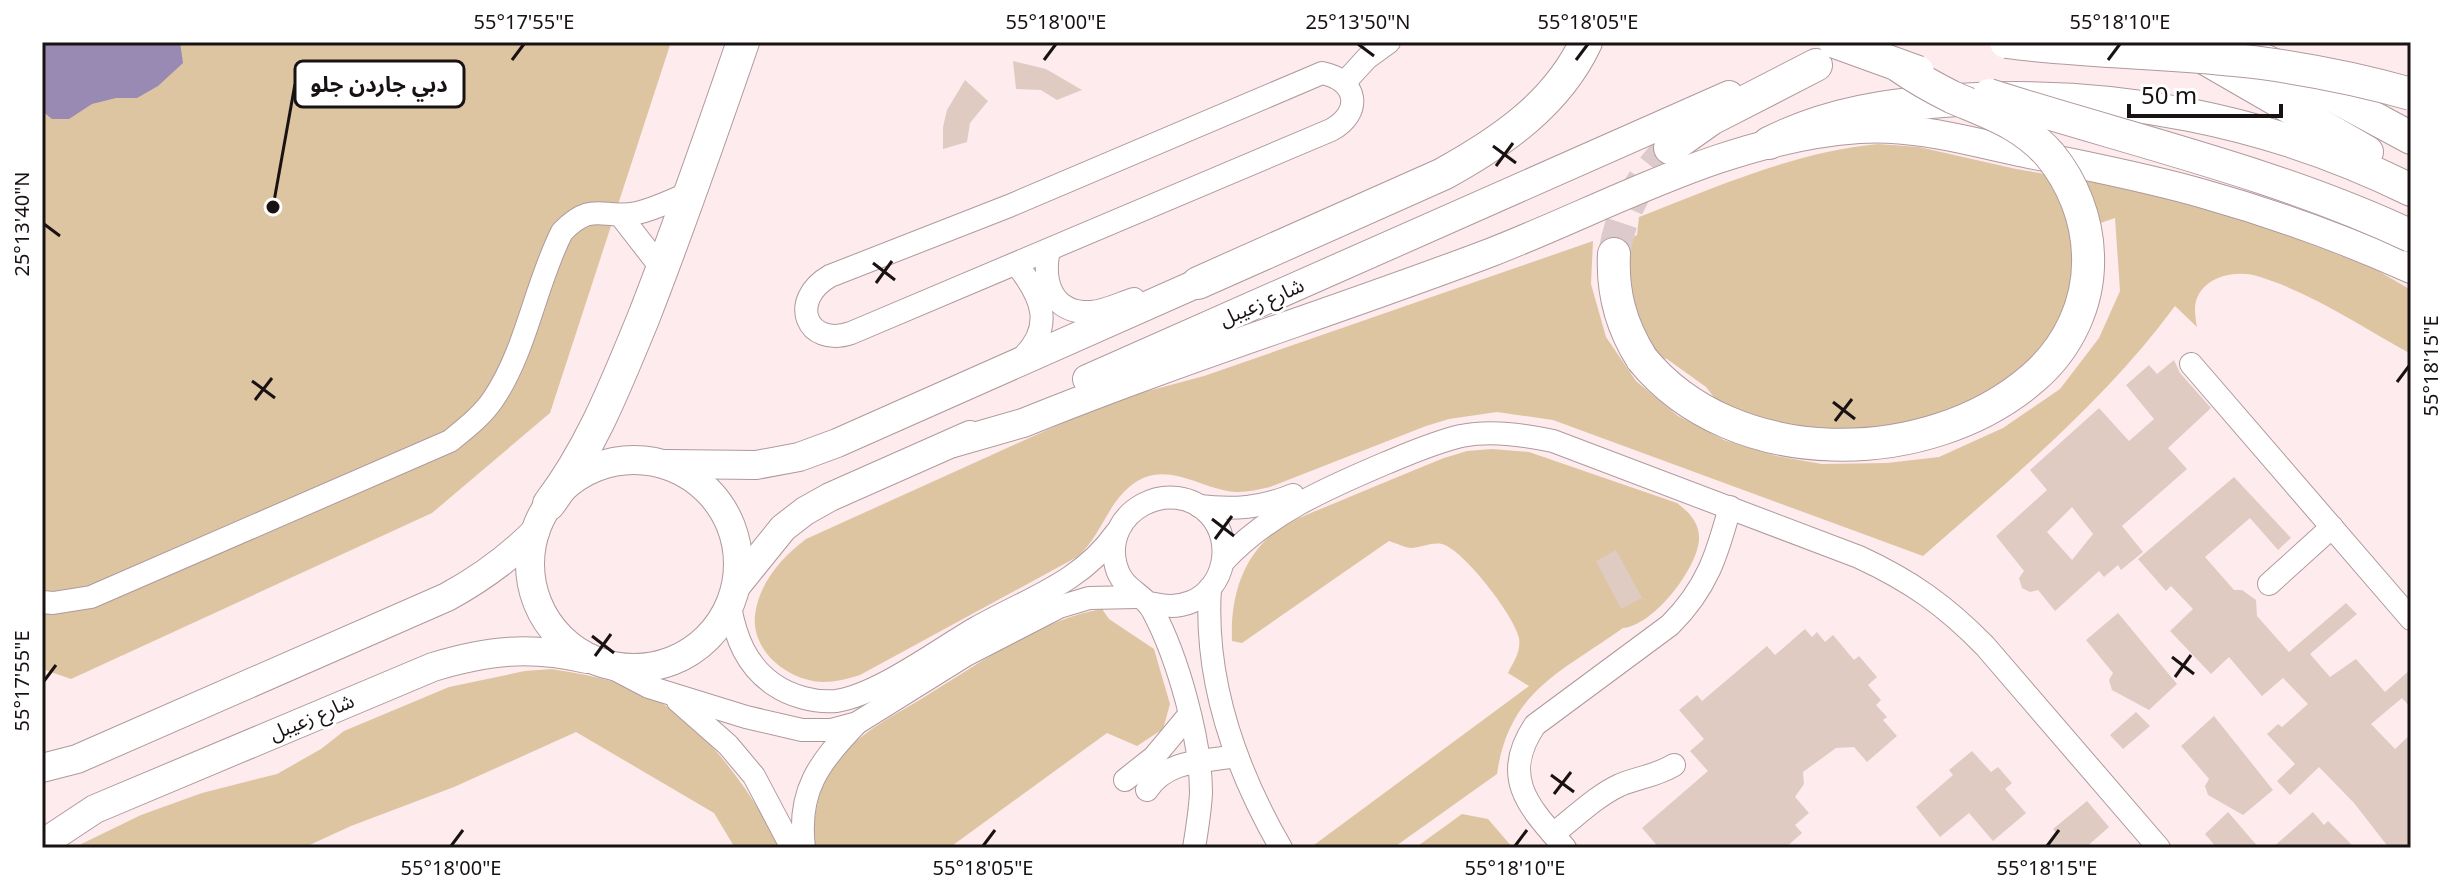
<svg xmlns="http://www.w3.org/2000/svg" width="2453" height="890" viewBox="0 0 2453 890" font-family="Georgia,'Noto Sans Arabic',serif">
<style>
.green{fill:#ddc5a2}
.water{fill:#988ab2}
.building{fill:#e0cbc3;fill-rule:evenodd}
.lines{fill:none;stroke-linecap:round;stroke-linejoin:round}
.highway-tunnel{stroke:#dccacc;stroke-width:32;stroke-dasharray:32 16;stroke-linecap:butt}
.minor-casing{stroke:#af999c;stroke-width:24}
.major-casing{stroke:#af999c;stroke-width:30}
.highway-casing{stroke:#af999c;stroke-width:34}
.minor{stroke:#fff;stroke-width:22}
.major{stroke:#fff;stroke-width:28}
.highway{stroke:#fff;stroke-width:32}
.highway-bridge-casing{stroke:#af999c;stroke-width:34;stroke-linecap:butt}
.highway-bridge{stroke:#fff;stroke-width:32}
.ticks{fill:none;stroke:#191213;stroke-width:3}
.labels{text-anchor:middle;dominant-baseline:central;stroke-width:6;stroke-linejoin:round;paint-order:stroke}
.street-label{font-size:20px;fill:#191213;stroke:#fff}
.leader{fill:none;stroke:#191213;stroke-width:3}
.callout-dot{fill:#191213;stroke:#fff;stroke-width:3}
.callout{fill:#fff;stroke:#191213;stroke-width:3}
.callout-label{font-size:22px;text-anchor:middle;font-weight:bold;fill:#191213}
.neatline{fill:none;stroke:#191213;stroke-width:3}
.ticks-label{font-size:20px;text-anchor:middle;fill:#191213}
</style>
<rect width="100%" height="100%" fill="#feebed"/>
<g class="green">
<path d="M42 42H671L550 413 432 513 71 679 42 669Z"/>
<path d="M1878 144 1919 147 2016 169 2137 190 2266 227 2375 269 2411 290V354C2362 327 2311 292 2257 276 2232 269 2196 279 2195 309 2195 315 2196 322 2197 327L2175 306C2104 402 2013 477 1923 556L1553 420 1497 412 1449 419 1426 426 1270 487C1256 490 1241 494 1227 491 1196 485 1164 461 1133 484 1107 503 1101 537 1077 557L860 675C847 679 836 682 823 682 789 681 751 652 755 615 759 583 782 557 806 539L1111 401 1204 376 1593 241 1591 284 1606 337 1636 381 1678 416 1724 440 1777 456 1822 464 1887 463 1939 457 2003 428 2060 389 2099 338 2120 291 2115 218 2083 229 2078 301 2033 366 1946 414 1860 431 1786 426 1720 405 1706 387 1667 359 1650 356 1625 271V241L1637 235 1639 217C1716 187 1794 152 1878 144Z"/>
<path d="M1492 449 1529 452 1677 503C1689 512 1700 523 1699 540 1697 569 1653 626 1623 628 1560 673 1509 691 1497 774L1393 848H1315L1314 845 1529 686 1508 673C1514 661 1521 652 1519 638 1515 617 1464 550 1442 544 1432 542 1422 547 1412 548 1405 548 1396 543 1389 541L1242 643 1232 641C1230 593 1245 546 1291 522 1309 513 1329 506 1347 498 1379 485 1411 471 1444 458L1467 451Z"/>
<path d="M1102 609 1109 619 1154 649 1170 704 1163 729 1137 746 1107 733 949 848H814C812 819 819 784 837 761 859 732 897 714 926 696 980 663 1038 620 1102 609Z"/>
<path d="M552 669C588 675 625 681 657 700 713 734 750 793 782 848H735L714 813 576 732 454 787 351 826 303 848H73L141 815 202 793 277 774 321 749 344 731 449 687 525 671Z"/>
<path d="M1462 814 1488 819 1513 848H1415Z"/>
</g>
<path class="water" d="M42 42H180L183 63 158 86 137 98H116L92 104 69 119H52L42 111Z"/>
<g class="building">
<path d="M1013 61 1046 69 1082 90 1057 100 1041 90 1016 89Z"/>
<path d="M965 80 988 101 970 123 967 142 943 149V127L947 110Z"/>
<path d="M2174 360 2180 373 2211 408 2168 448 2187 469 2122 526 2143 552 2121 570 2118 565 2104 577 2099 571 2055 611 2038 590 2030 592 2022 588 2019 578 2024 571 1996 536 2047 490 2030 470 2099 408 2129 441 2154 419 2126 385 2149 365 2157 374ZM2072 507 2093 534 2072 560 2047 532Z"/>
<path d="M2234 477 2291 538 2278 550 2250 518 2205 557 2234 590H2242L2256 600 2257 616 2289 652 2346 603 2357 614 2310 654 2330 677 2356 659 2385 692 2411 669V708L2402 698 2371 724 2395 749 2411 734V848H2389L2354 803 2319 767 2290 795 2277 781 2295 764 2267 734 2278 724 2282 727 2308 704 2283 678 2262 696 2229 657 2211 674 2170 631 2193 609 2171 586 2166 591 2138 559Z"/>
<path d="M1616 550 1642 598 1621 609 1596 561Z"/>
<path d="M2118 613 2177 684 2149 710 2112 690 2109 680 2113 673 2086 640Z"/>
<path d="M1805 629 1812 637 1817 632 1825 642 1833 635 1854 660 1859 656 1877 677 1868 685 1881 700 1876 705 1887 717 1883 720 1897 736 1867 762 1854 747 1836 748 1803 772 1804 784 1795 797 1809 813 1795 825 1802 833 1785 848H1659L1642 828 1708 771 1690 751 1704 739 1679 710 1697 695 1702 701 1767 646 1775 655Z"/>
<path d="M2136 712 2150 726 2123 749 2110 735Z"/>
<path d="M2214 716 2273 790 2243 815 2208 795 2205 786 2209 779 2181 746Z"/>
<path d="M1972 751 1991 772 1998 767 2012 783 2005 789 2026 813 1993 841 1969 813 1940 837 1916 807 1953 775 1949 770Z"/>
<path d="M2087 801 2109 827 2085 848H2043L2058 835 2053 829Z"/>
<path d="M2228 812 2259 848H2217L2205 834Z"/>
<path d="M2313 812 2324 825 2328 821 2355 848H2272Z"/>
</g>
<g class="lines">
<path class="highway-tunnel" d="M1614 254C1621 211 1639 180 1670 148"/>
<defs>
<g id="minor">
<path d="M1322 73C1358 80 1363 113 1331 130L851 333C806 348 788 300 830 276L1009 206Z"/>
<path d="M1345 82 1367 58 1389 42"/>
<path d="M620 215 662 269"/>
<path d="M1049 250C1042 282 1052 314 1091 312 1106 311 1121 303 1134 299"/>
<path d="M1016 264C1043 297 1055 328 1020 360"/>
<path d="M2191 364 2411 619"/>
<path d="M1199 506C1233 510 1262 508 1293 495"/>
<path d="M1223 562C1267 514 1327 488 1386 463 1410 453 1435 442 1461 436 1492 430 1523 435 1553 441L1859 557C1911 581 1946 606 1985 646L2159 848"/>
<path d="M2269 584 2332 527"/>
<path d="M1210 588C1204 680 1236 770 1281 848"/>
<path d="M42 602 53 603 91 597 450 441C466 428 483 415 494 398 527 348 535 285 562 232 593 200 602 220 637 213 655 209 672 200 690 193"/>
<path d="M1149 603C1164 606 1176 608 1191 602 1225 588 1234 542 1210 515 1172 474 1101 511 1116 566 1122 590 1144 593 1153 611 1178 658 1201 740 1201 793 1200 812 1197 830 1194 848"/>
<path d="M730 607C736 638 746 665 773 684 790 696 815 703 836 701 878 695 939 649 976 628 1027 599 1081 583 1116 533"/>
<path d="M607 665 649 687 746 717 802 730H831L857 723 966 655 1059 607 1089 598 1137 597"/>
<path d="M678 701 728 745 754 776 792 848"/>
<path d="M1125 780 1154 757 1189 715"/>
<path d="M1147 790C1167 759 1204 762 1236 756"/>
<path d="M1553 834C1574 818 1596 796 1620 785 1639 777 1656 776 1674 765"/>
<path d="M804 848C797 790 819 763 857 723"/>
<path d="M1565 848C1530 808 1499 778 1535 725L1670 625C1707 588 1717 555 1730 507"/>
</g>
<g id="major">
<path d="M1087 379 1729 95"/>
<path d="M953 443 1023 423C1178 360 1337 311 1492 252 1612 205 1728 138 1859 129 1915 125 1971 142 2025 153 2085 166 2146 177 2204 194 2275 214 2344 239 2411 269"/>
<circle cx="634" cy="564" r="104"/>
<path d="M668 464 756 465 799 457 837 443 1198 283"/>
<path d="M737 585 783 528 805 511 830 497 970 435"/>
<path d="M42 768 77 759 447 597C480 579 508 559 535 532"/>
<path d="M42 844 95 809 433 667C489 650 530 646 587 659"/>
</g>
<g id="highway">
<path d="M2225 42 2285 70 2411 138"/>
<path d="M2199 55 2367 152"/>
<path d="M1769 143C1829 113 1891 104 1957 100 2115 90 2269 120 2411 190"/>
<path d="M1670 148 1711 119 1816 65"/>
<path d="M1614 254C1612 293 1621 326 1642 359"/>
<path d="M1198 283 1443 174C1501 142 1557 104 1586 42"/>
<path d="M549 504C592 447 616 384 643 319 679 227 711 135 743 42"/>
</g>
</defs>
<use href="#minor" class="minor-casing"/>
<use href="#major" class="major-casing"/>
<use href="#highway" class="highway-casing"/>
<use href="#minor" class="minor"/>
<use href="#major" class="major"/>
<use href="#highway" class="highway"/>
<defs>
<g id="highway-bridge">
<path d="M1835 42 1918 72"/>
<path d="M2006 42C2091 53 2177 52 2261 63 2312 70 2362 80 2411 94"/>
<path d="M1989 95C2130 140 2277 173 2411 236"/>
<path d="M1642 359C1733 471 1928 469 2033 378 2068 348 2090 303 2088 255 2087 219 2073 183 2050 155 2022 123 1989 113 1952 97 1934 88 1916 78 1899 66"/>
</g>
</defs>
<use href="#highway-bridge" class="highway-bridge-casing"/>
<use href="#highway-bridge" class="highway-bridge"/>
</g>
<path class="ticks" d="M1358 44 1374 56M512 60 524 44M1044 60 1056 44M1576 60 1588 44M2108 60 2120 44M1493 146 1516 163M1496 166 1513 143M44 224 60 236M873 263 895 280M876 283 892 261M252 381 275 398M2397 382 2409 366M255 400 272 378M1833 402 1855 419M1835 421 1852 399M1212 519 1234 536M1215 539 1232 516M592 636 614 653M595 656 611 634M2172 657 2194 674M2175 677 2191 655M44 681 56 665M1551 775 1574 792M1554 794 1571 772M451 846 463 830M983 846 995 830M1515 846 1527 830M2047 846 2059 830"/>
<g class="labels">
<g class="street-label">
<text transform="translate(1262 303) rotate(-24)">شارع زعيبل</text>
<text transform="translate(312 718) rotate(-23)">شارع زعيبل</text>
</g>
</g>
<path class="leader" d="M273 207L295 84"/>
<circle class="callout-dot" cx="273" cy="207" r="8"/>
<rect class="callout" x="295" y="61" width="169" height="46" rx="8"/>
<g class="callout-label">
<text x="379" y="92">دبي جاردن جلو</text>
</g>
<rect width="2453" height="890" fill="none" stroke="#ffffff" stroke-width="88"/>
<path d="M2129 104v12h152v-12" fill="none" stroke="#191213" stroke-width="4"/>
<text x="2141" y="104" font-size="24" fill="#191213" stroke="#ffffff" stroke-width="6" paint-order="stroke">50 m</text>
<rect x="44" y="44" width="2365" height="802" class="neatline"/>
<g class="ticks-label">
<text x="524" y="29">55°17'55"E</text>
<text x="1056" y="29">55°18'00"E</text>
<text x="1358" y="29">25°13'50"N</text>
<text x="1588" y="29">55°18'05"E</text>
<text x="2120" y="29">55°18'10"E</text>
<text transform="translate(22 224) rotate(-90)" y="7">25°13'40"N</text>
<text transform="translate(2431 366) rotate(-90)" y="7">55°18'15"E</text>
<text transform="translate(22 681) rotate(-90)" y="7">55°17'55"E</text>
<text x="451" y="875">55°18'00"E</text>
<text x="983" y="875">55°18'05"E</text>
<text x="1515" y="875">55°18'10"E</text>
<text x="2047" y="875">55°18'15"E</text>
</g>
</svg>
